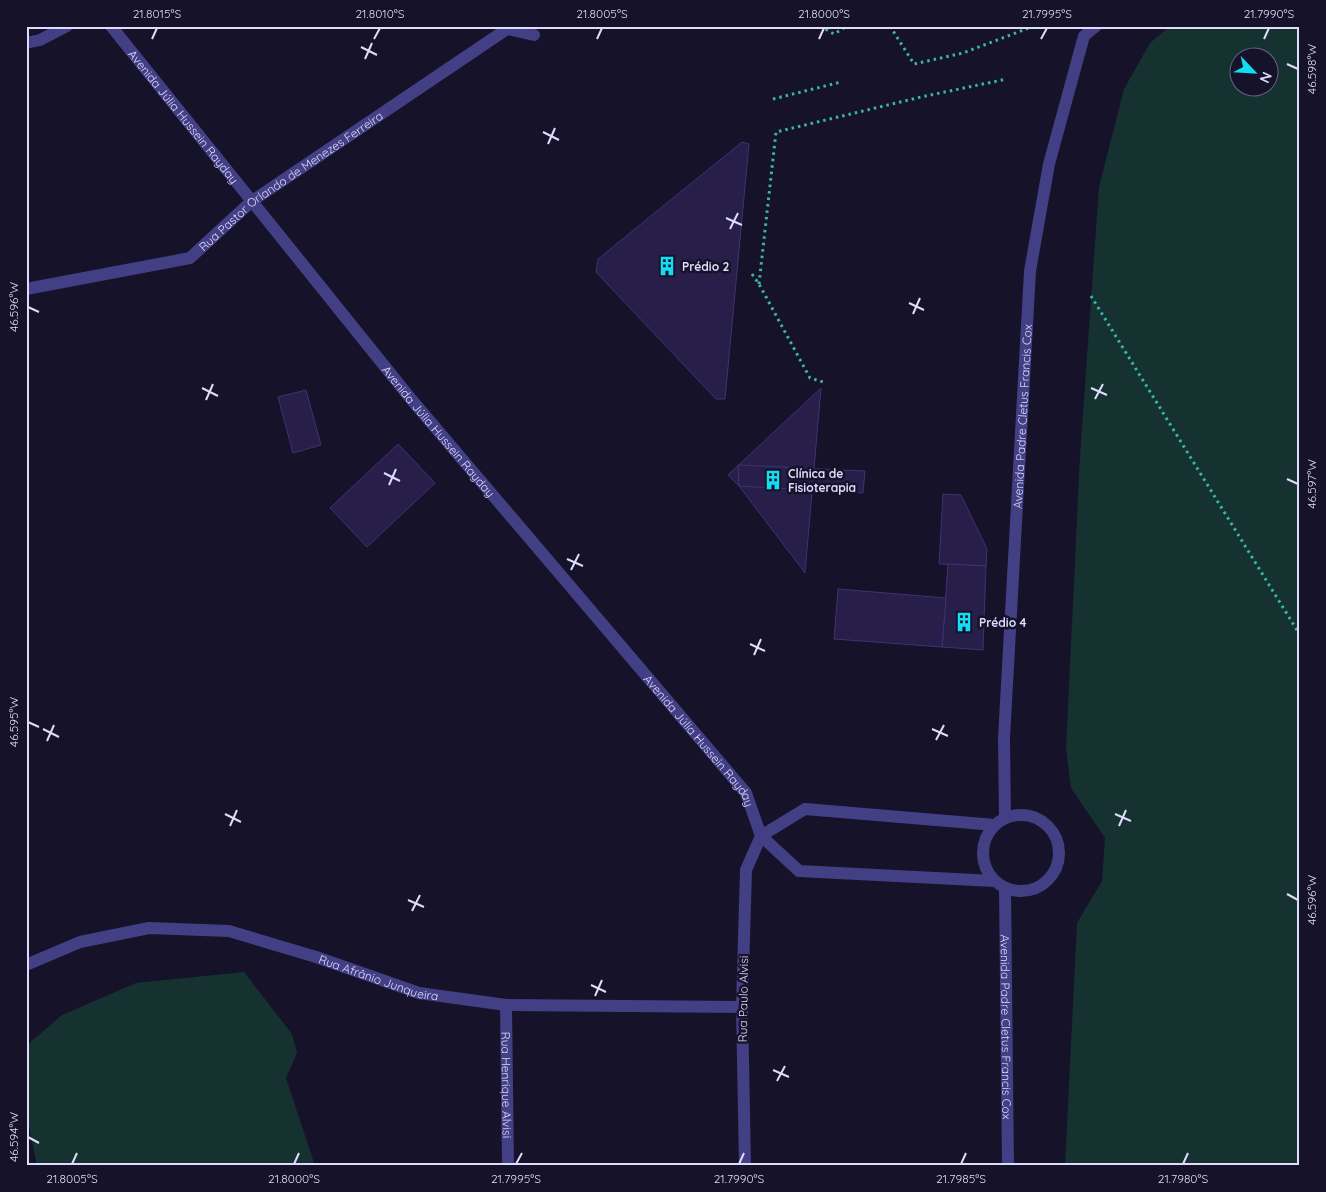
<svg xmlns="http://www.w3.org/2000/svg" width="1326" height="1192" viewBox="0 0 1326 1192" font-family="Quicksand,sans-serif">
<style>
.green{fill:#153231;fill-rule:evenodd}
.building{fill:#271f49;stroke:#3f3274}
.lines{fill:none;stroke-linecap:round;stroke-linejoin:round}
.path{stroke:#37b6ae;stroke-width:3;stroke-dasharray:2.5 4;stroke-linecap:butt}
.minor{stroke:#423f85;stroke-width:12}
.ticks{fill:none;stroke:#dfdbfd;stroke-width:2}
.labels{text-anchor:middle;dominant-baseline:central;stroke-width:5;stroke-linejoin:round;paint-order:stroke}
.street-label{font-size:12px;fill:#dfdbfd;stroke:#161229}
.poi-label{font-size:12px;font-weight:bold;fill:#dfdbfd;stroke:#161229;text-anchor:start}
.neatline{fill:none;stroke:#dfdbfd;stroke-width:2}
.ticks-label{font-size:12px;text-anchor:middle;fill:#dfdbfd}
</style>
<rect width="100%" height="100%" fill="#161229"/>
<g class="green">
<path d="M1170 26H1300V1166H1065L1077 923 1102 881 1105 838 1071 788 1066 749 1080 456 1099 187 1124 89 1150 43ZM1238 58H1268V88H1238Z"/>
<path d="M244 972 292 1034 297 1053 286 1078 315 1166H37L26 1111V1046L62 1015 136 983Z"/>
</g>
<g class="building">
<path d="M742 142 749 144 725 399H716L596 272 598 259Z"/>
<path d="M821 388 805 573 739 486 728 475Z"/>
<path d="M306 390 321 445 293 453 278 397Z"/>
<path d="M398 444 435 483 367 547 330 508Z"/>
<path d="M738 465 865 471 863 493 739 486Z"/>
<path d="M943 494 961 495 987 549 986 566 939 564Z"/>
<path d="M948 564 986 566 983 650 942 647Z"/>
<path d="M838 589 946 598 942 647 834 639Z"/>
</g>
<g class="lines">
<g class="path">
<path d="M820 26 834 34 847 26"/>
<path d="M890 26 914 64 963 53 1034 26"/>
<path d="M773 99 841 82"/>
<path d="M752 274 759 284 810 378 823 382"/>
<path d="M759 284 776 132 921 97 1007 79"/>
<path d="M1091 296 1300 635"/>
</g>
<g class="minor">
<path id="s1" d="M111 26 411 399 746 793 761 836 746 870 742 1007 745 1166"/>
<path d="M26 43 40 40 67 26"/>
<path id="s2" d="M26 289 190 258 252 201 507 29 534 35"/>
<circle cx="1021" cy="853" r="38"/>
<path id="s3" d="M1005 818 1004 738 1030 271 1049 164 1084 36 1096 26"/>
<path d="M994 881 799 871 761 836 805 809 995 825"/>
<path id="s4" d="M1005 888 1008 1166"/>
<path id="s5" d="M26 965 80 942 149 928 229 931 316 957 419 993 506 1005 742 1007"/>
<path id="s6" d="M506 1005 508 1166"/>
</g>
</g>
<path class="ticks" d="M152 39 157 28M374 39 380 28M597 39 602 28M819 39 824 28M1041 39 1047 28M1264 39 1269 28M361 47 377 55M365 59 372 43M1287 64 1298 69M543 132 559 140M548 144 555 128M726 218 742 225M730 229 738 213M909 303 924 310M28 307 39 312M913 314 920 298M202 388 218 396M1091 388 1107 395M1095 399 1103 384M206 400 213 384M384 473 400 481M1287 479 1298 484M389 485 396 469M567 559 583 566M571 570 579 554M750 644 765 651M754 655 761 639M28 722 39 727M43 729 59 737M932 729 948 736M936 740 944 725M47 741 54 725M225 814 241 822M1115 814 1131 821M230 826 237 810M1119 826 1126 810M1287 894 1298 900M408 900 424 907M412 911 420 895M591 985 606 992M595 996 602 980M773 1070 789 1077M777 1081 785 1066M28 1137 39 1143M72 1164 77 1153M294 1164 299 1153M516 1164 522 1153M739 1164 744 1153M961 1164 966 1153M1183 1164 1188 1153"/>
<defs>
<symbol id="building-bare" viewBox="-9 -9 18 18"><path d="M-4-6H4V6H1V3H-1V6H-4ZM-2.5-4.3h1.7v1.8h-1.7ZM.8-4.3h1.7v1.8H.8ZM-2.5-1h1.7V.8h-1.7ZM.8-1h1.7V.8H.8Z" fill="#11ddf3" stroke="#161229" stroke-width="2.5" paint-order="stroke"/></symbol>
</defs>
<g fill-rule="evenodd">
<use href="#building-bare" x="653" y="252" width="28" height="28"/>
<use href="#building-bare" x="759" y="466" width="28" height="28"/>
<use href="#building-bare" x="950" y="608" width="28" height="28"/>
</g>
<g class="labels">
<g class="street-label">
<text stroke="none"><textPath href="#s1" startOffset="116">Avenida Júlia Hussein Rayday</textPath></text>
<text stroke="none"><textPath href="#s2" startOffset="294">Rua Pastor Orlando de Menezes Ferreira</textPath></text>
<text stroke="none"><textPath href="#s3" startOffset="402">Avenida Padre Cletus Francis Cox</textPath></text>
<text stroke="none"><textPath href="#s1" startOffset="521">Avenida Júlia Hussein Rayday</textPath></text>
<text stroke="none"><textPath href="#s1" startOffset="926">Avenida Júlia Hussein Rayday</textPath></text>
<text stroke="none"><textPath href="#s5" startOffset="366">Rua Afrânio Junqueira</textPath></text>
<text transform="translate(743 999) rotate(-89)">Rua Paulo Alvisi</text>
<text stroke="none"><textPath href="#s4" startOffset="139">Avenida Padre Cletus Francis Cox</textPath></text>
<text stroke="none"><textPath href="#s6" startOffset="80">Rua Henrique Alvisi</textPath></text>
</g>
<g class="poi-label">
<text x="682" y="266">Prédio 2</text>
<text x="788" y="473">Clínica de<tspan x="788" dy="14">Fisioterapia</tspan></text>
<text x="979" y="622">Prédio 4</text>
</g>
</g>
<rect width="1326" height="1192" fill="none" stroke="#161229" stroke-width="55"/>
<g transform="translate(1254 72) rotate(115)"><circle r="24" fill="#161229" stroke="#66627e"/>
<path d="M0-4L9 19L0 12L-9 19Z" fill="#11ddf3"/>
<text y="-8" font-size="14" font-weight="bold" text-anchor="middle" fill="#dfdbfd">N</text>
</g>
<rect x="28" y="28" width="1270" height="1136" class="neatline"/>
<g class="ticks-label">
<text x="157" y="18">21.8015°S</text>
<text x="380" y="18">21.8010°S</text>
<text x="602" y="18">21.8005°S</text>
<text x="824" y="18">21.8000°S</text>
<text x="1047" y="18">21.7995°S</text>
<text x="1269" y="18">21.7990°S</text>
<text transform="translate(1312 69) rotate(-90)" y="4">46.598°W</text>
<text transform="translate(14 307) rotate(-90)" y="4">46.596°W</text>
<text transform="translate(1312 484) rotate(-90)" y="4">46.597°W</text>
<text transform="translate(14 722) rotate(-90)" y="4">46.595°W</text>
<text transform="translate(1312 900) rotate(-90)" y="4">46.596°W</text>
<text transform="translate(14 1137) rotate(-90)" y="4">46.594°W</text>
<text x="72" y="1183">21.8005°S</text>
<text x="294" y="1183">21.8000°S</text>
<text x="516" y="1183">21.7995°S</text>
<text x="739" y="1183">21.7990°S</text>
<text x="961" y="1183">21.7985°S</text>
<text x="1183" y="1183">21.7980°S</text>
</g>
</svg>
